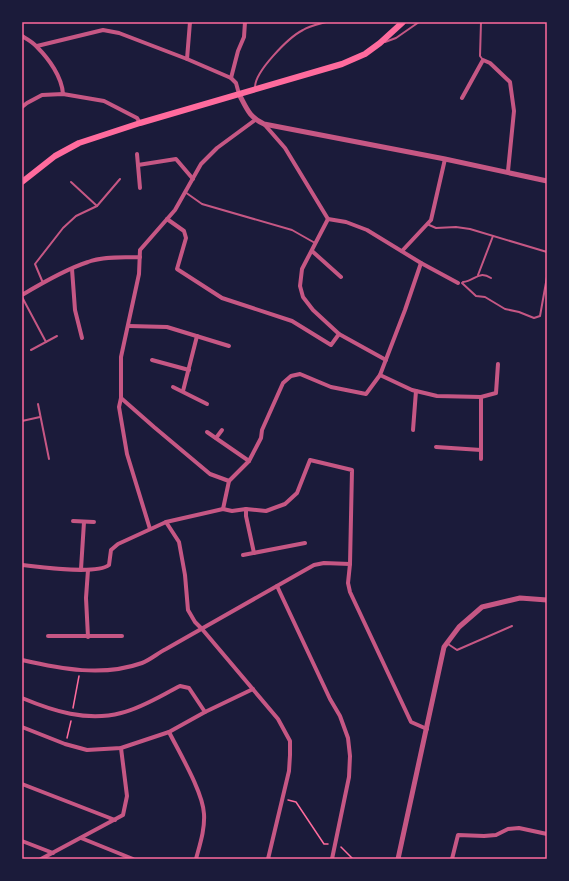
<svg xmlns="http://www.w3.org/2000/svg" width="569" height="881" viewBox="0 0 569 881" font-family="Arial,sans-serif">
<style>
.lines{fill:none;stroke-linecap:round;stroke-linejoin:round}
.path{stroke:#ff6b9d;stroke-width:1.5}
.service{stroke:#c65784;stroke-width:2}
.minor{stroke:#c65784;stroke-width:4}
.tertiary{stroke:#c65784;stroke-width:5}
.primary{stroke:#ff6b9d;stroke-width:6}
.neatline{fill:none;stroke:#ff6b9d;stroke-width:1.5}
</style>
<rect width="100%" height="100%" fill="#1b1b3a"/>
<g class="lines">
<g class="path">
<path d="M73 708 79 676"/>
<path d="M67 738 71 721"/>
<path d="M288 800 296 802 324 844H328"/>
<path d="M341 847 353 859"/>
</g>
<g class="service">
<path d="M481 22 480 56 483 60"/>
<path d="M385 42 396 38 419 22"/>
<path d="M547 42V24"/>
<path d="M255 88C254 72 289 37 303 30 309 26 319 24 326 22"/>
<path d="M71 182 97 206"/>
<path d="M185 192 202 204 292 230 315 243"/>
<path d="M427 224 436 228 456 227 470 229 547 252"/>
<path d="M478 275 493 236"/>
<path d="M463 282C475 281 478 270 491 278"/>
<path d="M43 283 35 264 63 228 76 216 97 206 120 179"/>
<path d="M462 283 476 296 485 297 505 309 519 312 534 318 540 316 547 277"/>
<path d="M22 297 46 342"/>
<path d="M31 350 57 336"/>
<path d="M38 404 49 459"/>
<path d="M22 421 40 417"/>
<path d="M448 644 457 650 512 626"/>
</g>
<g class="minor">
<path d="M22 36C27 39 33 42 37 47 49 59 62 77 63 94"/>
<path d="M37 46 103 30 119 33 187 59 231 78 236 83 239 94"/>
<path d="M187 59 190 22"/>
<path d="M231 78 238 51 244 37 245 22"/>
<path d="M462 98 483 60 490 63 510 82 514 111 508 171"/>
<path d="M22 107 27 103 42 95 63 94 104 101 137 118 140 123"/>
<path d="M264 124 285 148 328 219 346 222 367 230 421 263 458 283"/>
<path d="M137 154 140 188"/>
<path d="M138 165 176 159 193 179"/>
<path d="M167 219 184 231 186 238 177 269 222 298 292 321 331 345 339 334"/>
<path d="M328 219 302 269 300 286 303 297 313 310 339 334 386 360"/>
<path d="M312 251 341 277"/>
<path d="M402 251 431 220 445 159"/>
<path d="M72 269 75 310 82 338"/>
<path d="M22 295C42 283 66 269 88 262 104 256 123 258 140 257"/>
<path d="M129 326 167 327 229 346"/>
<path d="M152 360 189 370"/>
<path d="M380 375 412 390 437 396 481 397 496 393 498 364"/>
<path d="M173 387 207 404"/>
<path d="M183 391 197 336"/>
<path d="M481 397V459"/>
<path d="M121 398 154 427 210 474 229 481"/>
<path d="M413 430 416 391"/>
<path d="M207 432 249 461"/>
<path d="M216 438 222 430"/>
<path d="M436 447 481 450"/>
<path d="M223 509 229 481 249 461 261 438 262 430 283 383 291 376 300 374 331 387 366 394 380 375 405 310 421 263"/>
<path d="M246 509V516L254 553"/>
<path d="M73 521 94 522"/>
<path d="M166 522 179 542 185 575 188 610 195 622 202 629 278 719 290 741V755L289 771 268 859"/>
<path d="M150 529 127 454 119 407 121 398V357L139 274 140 250 175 210 201 164 217 148 255 120"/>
<path d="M243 555 305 543"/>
<path d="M22 565C40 567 96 575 109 565L111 550 118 544 166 522 223 509 232 511 246 509 266 511 285 504 297 493 310 460 352 470 350 564 348 583 350 592 411 722 427 729"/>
<path d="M81 569 84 522"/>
<path d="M277 586 330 699 340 716 348 738 350 756 349 777 332 859"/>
<path d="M48 636H122"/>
<path d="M88 637 86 598 88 570"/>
<path d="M22 660C61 669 103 677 142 663 150 660 158 653 166 649L314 565 324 563 350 564"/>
<path d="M22 698C53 711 87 722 121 713 142 708 162 695 180 686L189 688 205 712"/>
<path d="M22 727 65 744 87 750 121 748 169 732 205 712 253 689"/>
<path d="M169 732C179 752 203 792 204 814 205 829 200 844 196 859"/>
<path d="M22 784 115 820"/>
<path d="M81 838 133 859"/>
<path d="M22 841 53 853"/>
<path d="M41 859 123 815 127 796 121 748"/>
<path d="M452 859 458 835 484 836 496 835 508 829 519 828 547 834"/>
</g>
<g class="tertiary">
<path d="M239 94C247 109 249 117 264 124L445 159 547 181"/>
<path d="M398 859 444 647 459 627 482 607 520 598 547 600"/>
</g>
<path class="primary" d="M22 182 55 156 79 143 140 123 342 64 365 54 380 43 403 22"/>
</g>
<rect width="569" height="881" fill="none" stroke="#1b1b3a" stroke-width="46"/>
<rect x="23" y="23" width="523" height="835" class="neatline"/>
</svg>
